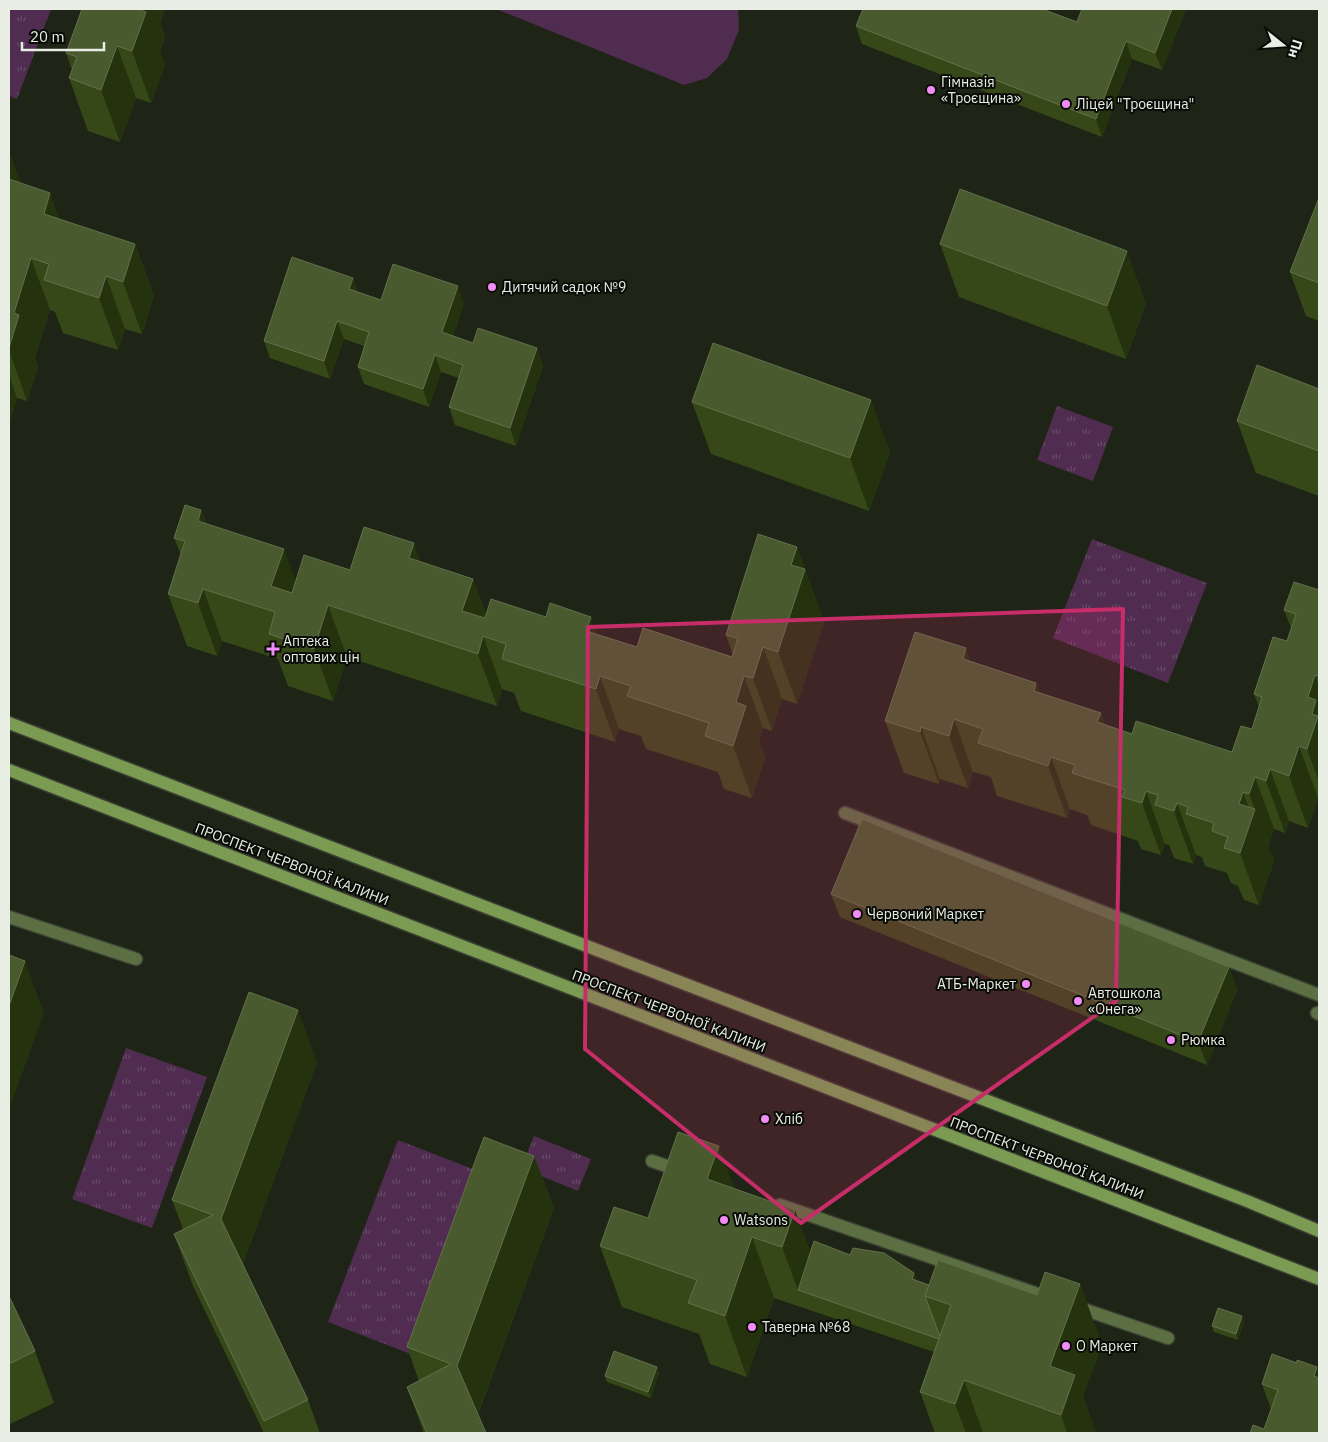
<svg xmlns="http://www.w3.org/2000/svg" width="1328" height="1442" viewBox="0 0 1328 1442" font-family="'IBM Plex Sans',sans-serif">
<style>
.grass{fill:url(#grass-tufts)}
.pitch{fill:#4f2c50}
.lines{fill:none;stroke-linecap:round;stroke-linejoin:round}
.service-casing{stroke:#3a4033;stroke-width:15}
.secondary-casing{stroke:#3a4033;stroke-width:15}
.service{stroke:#5b6f42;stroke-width:12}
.secondary{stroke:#7b9b52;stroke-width:12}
.wall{fill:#364818}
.shaded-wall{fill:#24320e}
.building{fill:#495a2e;stroke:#62714b}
.marked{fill:#c62d69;fill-opacity:0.2;stroke:#c62d69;stroke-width:4;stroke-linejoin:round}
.poi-dot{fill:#f18bf5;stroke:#090c06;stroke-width:2}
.labels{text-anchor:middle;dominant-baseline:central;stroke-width:4;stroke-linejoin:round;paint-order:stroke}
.poi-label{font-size:14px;fill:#e9eee5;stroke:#090c06;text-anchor:start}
.street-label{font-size:14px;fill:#e9eee5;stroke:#090c06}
</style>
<defs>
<pattern id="grass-tufts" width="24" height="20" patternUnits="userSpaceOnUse" patternTransform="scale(1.25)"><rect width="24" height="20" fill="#4f2c50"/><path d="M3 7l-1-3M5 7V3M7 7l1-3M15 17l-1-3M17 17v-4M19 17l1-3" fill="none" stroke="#684b69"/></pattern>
</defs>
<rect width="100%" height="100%" fill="#1e2416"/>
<g class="grass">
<path d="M9 9H51L17 99 9 96Z"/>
<path d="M1057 406 1113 427 1093 481 1037 460Z"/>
<path d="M1092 539 1207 583 1168 683 1053 638Z"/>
<path d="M126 1048 207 1077 152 1228 72 1199Z"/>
<path d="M534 1136 591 1159 578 1191 521 1168Z"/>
<path d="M398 1140 483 1173 413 1355 328 1322Z"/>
</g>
<path class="pitch" d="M496 9H738L739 30 727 59 707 78 684 85Z"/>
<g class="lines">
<defs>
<g id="service">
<path d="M845 813 1319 995"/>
<path d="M9 917 136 959"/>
<path d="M1317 1013 1319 1014"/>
<path d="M652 1161 681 1171"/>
<path d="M780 1205 1052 1299"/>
<path d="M1074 1306 1168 1338"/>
</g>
<g id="secondary">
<path d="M9 723 1247 1201 1319 1231"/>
<path d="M9 770 1319 1279"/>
</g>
</defs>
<use href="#service" class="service-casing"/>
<use href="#secondary" class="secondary-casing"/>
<use href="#service" class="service"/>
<use href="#secondary" class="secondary"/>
</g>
<g class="wall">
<path d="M82 9H165L160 23 165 37 160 51 165 65 151 103 136 98 120 142 88 131 69 78 72 70 66 53Z"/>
<path d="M1082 9H1186L1162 70 1132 59 1102 137 862 44 856 26 1077 22Z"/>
<path d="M9 151 20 183 60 219 135 244 154 296 142 334 125 329 118 350 63 333 55 312 50 310 35 358 38 367 27 401 17 398 9 424Z"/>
<path d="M1319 198V321L1306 316 1290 272Z"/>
<path d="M940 244 1146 303 1126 359 959 297Z"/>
<path d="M358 292 381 300 464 303 453 336 473 343 537 348 543 366 516 446 455 425 449 407 459 378 441 372 429 407 364 384 358 367 364 346 344 339 330 379 270 358 264 341Z"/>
<path d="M1319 389V496L1256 473 1237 421Z"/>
<path d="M692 402 890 452 869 511 711 454Z"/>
<path d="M201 510 206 523 296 582 350 570 421 562 473 579 486 614 597 634 637 647 732 657 733 655 726 635 797 547 824 622 797 704 782 699 772 731 763 728 759 741 765 758 752 798 724 789 718 772 646 749 641 736 619 729 615 742 521 711 514 693 502 689 497 706 347 657 333 701 288 686 278 659 222 641 217 656 187 646 168 594 181 555 174 538Z"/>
<path d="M1319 590V799L1318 798 1308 828 1289 821 1285 833 1274 829 1268 846 1274 861 1259 905 1244 900 1238 886 1231 883 1227 873 1205 866 1202 857 1196 855 1193 864 1174 858 1169 845 1165 844 1161 855 1141 849 1138 841 1091 825 1087 815 1070 809 1067 818 997 796 991 777 973 772 968 788 940 779 939 784 904 773 885 721 971 661 1036 683 1040 693 1105 725 1132 734 1232 752 1252 729 1259 707 1254 694 1287 641 1291 628 1284 610Z"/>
<path d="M831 894 1229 967 1237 990 1207 1065 840 917Z"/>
<path d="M317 1062 243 1264 308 1400 320 1433H264L193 1286 174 1234 183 1229 172 1200Z"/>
<path d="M534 1156 554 1208 478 1414 486 1433H424L407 1387 419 1381 407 1347Z"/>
<path d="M734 1189 795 1210 810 1252 850 1255 914 1273 917 1281 929 1285 1037 1295 1080 1284 1102 1345 1083 1396 1096 1433H935L920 1392 934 1352 774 1298 747 1377 710 1364 699 1334 622 1307 600 1246 648 1218Z"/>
<path d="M9 1296 35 1351 54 1403 10 1424 9 1421Z"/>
<path d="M1242 1316 1244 1322 1238 1340 1214 1332 1212 1326Z"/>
<path d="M1297 1363 1264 1429 1271 1409 1262 1384Z"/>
<path d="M657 1367 659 1373 651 1398 607 1382 605 1376Z"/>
</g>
<g class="shaded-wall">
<path d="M137 9H165L160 23 165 37 160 51 165 65 151 103 132 51Z"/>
<path d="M1172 9H1186L1162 70 1155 53Z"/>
<path d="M1126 41 1132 59 1102 137 1096 119Z"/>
<path d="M117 46 136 98 120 142 101 90Z"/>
<path d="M9 151 28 203 9 200Z"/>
<path d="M50 193 69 245 44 214Z"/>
<path d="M135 244 154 296 142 334 123 282Z"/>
<path d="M1127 251 1146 303 1126 359 1107 306Z"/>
<path d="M31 258 50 310 35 358 38 367 27 401 9 350V348L14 313Z"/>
<path d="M106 276 125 329 118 350 99 298Z"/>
<path d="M353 278 359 295 349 289Z"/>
<path d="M458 286 464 303 448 350 442 332Z"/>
<path d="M337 321 344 339 330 379 324 361Z"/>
<path d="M537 348 543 366 516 446 510 428Z"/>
<path d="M435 355 441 372 429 407 423 389Z"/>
<path d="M9 375 17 398 9 424Z"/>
<path d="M871 400 890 452 869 511 850 458Z"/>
<path d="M201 510 220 563 198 521Z"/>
<path d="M414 543 433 595 409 558Z"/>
<path d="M797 547 824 622 797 704 778 652 791 565Z"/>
<path d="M284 549 303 601 271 586Z"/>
<path d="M473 579 492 631 483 636 502 689 497 706 462 611Z"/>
<path d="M203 589 222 641 217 656 198 603Z"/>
<path d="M328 605 347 657 333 701 314 649Z"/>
<path d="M591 617 610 669 586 631Z"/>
<path d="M763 647 782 699 772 731 753 678Z"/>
<path d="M966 648 985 701 963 659Z"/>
<path d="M1315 675 1319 686V782L1307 749 1312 714 1308 697Z"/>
<path d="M600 676 619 729 615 742 596 689Z"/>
<path d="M744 676 763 728 759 741 765 758 752 798 733 746 736 702Z"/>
<path d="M1036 683 1055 735 1034 691Z"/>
<path d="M1101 713 1120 765 1097 722Z"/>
<path d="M954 719 973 772 968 788 949 736Z"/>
<path d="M921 727 940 779 939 784 920 732Z"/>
<path d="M1299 746 1318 798 1308 828 1289 776Z"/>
<path d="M1051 757 1070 809 1067 818 1048 766Z"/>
<path d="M1270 769 1289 821 1285 833 1266 781Z"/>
<path d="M1255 777 1274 829 1269 846 1249 794Z"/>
<path d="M1146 791 1165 844 1161 855 1142 803Z"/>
<path d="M1243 792 1252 817 1255 809 1274 861 1259 905 1240 853 1239 804Z"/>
<path d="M1177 803 1196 855 1193 864 1174 811Z"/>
<path d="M25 961 44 1013 9 1110V1006Z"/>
<path d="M1229 967 1237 990 1207 1065 1198 1042Z"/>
<path d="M298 1010 317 1062 240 1272 221 1219Z"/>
<path d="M719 1146 741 1207 707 1179Z"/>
<path d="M534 1156 554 1208 476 1418 457 1366Z"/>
<path d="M795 1210 817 1270 798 1290 782 1247Z"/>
<path d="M752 1237 774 1298 747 1377 725 1316Z"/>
<path d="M914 1273 920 1290 912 1279Z"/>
<path d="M1080 1284 1102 1345 1083 1396 1096 1433H1067L1061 1415 1050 1366Z"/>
<path d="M1242 1316 1244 1322 1238 1340 1236 1334Z"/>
<path d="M657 1367 659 1373 651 1398 648 1392Z"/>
<path d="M1317 1367 1319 1373V1391L1314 1376Z"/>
<path d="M964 1380 983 1433H966L955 1404Z"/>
</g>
<g class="building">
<path d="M82 9H137L146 12 132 51 117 46 101 90 69 78 77 57 66 53Z"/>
<path d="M863 9H1042L1077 22 1082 9H1172L1155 53 1126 41 1096 119 856 26Z"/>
<path d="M9 179 50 193 44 214 135 244 123 282 106 276 99 298 44 280 49 264 31 258 14 313 19 315 9 348Z"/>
<path d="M960 189 1127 251 1107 306 940 244Z"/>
<path d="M1319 198V283L1290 272Z"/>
<path d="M292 257 353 278 349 289 381 300 393 264 458 286 442 332 473 343 478 328 537 348 510 428 449 407 463 365 435 355 423 389 358 367 369 332 337 321 324 361 264 341Z"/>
<path d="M713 343 871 400 850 458 692 402Z"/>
<path d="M1257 365 1319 389V451L1237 421Z"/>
<path d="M185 505 201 510 198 521 284 549 271 586 292 593 304 555 350 570 364 527 414 543 409 558 473 579 462 611 485 618 491 599 546 617 550 603 591 617 586 631 637 647 643 628 732 657 738 638 726 635 758 534 797 547 791 565 805 569 778 652 763 647 753 678 744 676 736 702 746 706 733 746 705 736 709 723 627 696 631 686 600 676 596 689 502 659 506 644 483 636 478 654 328 605 314 649 269 634 275 612 203 589 198 603 168 594 185 541 174 538Z"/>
<path d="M1294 582 1319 590V676L1315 675 1308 697 1316 700 1312 714 1318 716 1307 749 1299 746 1289 776 1270 769 1266 781 1255 777 1249 794 1243 792 1239 804 1255 809 1240 853 1224 848 1228 837 1212 831 1214 823 1186 814 1188 807 1177 803 1174 811 1155 805 1158 795 1146 791 1142 803 1122 797 1125 790 1072 773 1075 765 1051 757 1048 766 978 743 983 729 954 719 949 736 921 727 920 732 885 721 915 632 966 648 963 659 1036 683 1034 691 1101 713 1097 722 1132 734 1136 721 1232 752 1241 726 1252 729 1262 697 1254 694 1273 637 1287 641 1296 614 1284 610Z"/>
<path d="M862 819 1229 967 1198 1042 831 894Z"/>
<path d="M9 955 25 961 9 1006Z"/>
<path d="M249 992 298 1010 221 1219 308 1400 264 1421 174 1234 213 1215 172 1200Z"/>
<path d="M678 1132 719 1146 707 1179 795 1210 782 1247 752 1237 725 1316 688 1303 697 1280 600 1246 614 1207 648 1218Z"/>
<path d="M484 1137 534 1156 457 1366 486 1433H427L407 1387 451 1364 407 1347Z"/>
<path d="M814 1241 850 1255 853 1248 884 1253 914 1273 912 1279 929 1285 925 1296 940 1337 939 1339 798 1290Z"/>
<path d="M938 1260 1037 1295 1045 1272 1080 1284 1050 1366 1075 1375 1061 1415 964 1380 955 1404 920 1392 951 1305 925 1296Z"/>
<path d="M9 1296 35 1351 9 1364Z"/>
<path d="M1218 1308 1242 1316 1236 1334 1212 1326Z"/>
<path d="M614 1351 657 1367 648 1392 605 1376Z"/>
<path d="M1272 1354 1297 1363V1360L1317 1367 1314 1376 1319 1378V1433H1250L1253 1425 1264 1429 1278 1390 1262 1384Z"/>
</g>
<path class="marked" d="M1123 609 1116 1001 801 1223 585 1049 588 627Z"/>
<g class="poi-dot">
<circle cx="931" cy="90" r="5"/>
<circle cx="1066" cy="104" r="5"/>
<circle cx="492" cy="287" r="5"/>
<path d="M270.5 641.5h5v5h5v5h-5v5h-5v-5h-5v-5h5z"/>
<circle cx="857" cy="914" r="5"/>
<circle cx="1026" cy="984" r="5"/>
<circle cx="1078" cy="1001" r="5"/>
<circle cx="1171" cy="1040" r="5"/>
<circle cx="765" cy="1119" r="5"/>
<circle cx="724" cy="1220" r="5"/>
<circle cx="752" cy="1327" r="5"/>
<circle cx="1066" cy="1346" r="5"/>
</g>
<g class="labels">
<g class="poi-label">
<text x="941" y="82">Гімназія<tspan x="941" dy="16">«Троєщина»</tspan></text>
<text x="1076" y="104">Ліцей "Троєщина"</text>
<text x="502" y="287">Дитячий садок №9</text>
<text x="283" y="641">Аптека<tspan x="283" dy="16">оптових цін</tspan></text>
<text x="867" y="914">Червоний Маркет</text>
<text x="1016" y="984" text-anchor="end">АТБ-Маркет</text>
<text x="1088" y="993">Автошкола<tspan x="1088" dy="16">«Онега»</tspan></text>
<text x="1181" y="1040">Рюмка</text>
<text x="775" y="1119">Хліб</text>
<text x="734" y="1220">Watsons</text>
<text x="762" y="1327">Таверна №68</text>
<text x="1076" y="1346">О Маркет</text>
</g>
<g class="street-label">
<text transform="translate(292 864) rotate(21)">ПРОСПЕКТ ЧЕРВОНОЇ КАЛИНИ</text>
<text transform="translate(669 1011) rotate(21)">ПРОСПЕКТ ЧЕРВОНОЇ КАЛИНИ</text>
<text transform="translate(1047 1158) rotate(21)">ПРОСПЕКТ ЧЕРВОНОЇ КАЛИНИ</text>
</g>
</g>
<rect width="1328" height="1442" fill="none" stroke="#e9eee5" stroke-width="20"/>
<g transform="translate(1283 45) rotate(107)" stroke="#090c06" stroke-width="4" paint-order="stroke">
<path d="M0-4L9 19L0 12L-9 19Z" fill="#e9eee5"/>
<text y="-8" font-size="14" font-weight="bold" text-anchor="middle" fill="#e9eee5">Пн</text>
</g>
<path d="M22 42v8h82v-8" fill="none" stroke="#e9eee5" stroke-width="2.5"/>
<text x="30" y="42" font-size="15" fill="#e9eee5" stroke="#090c06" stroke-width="4" paint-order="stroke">20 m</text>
</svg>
